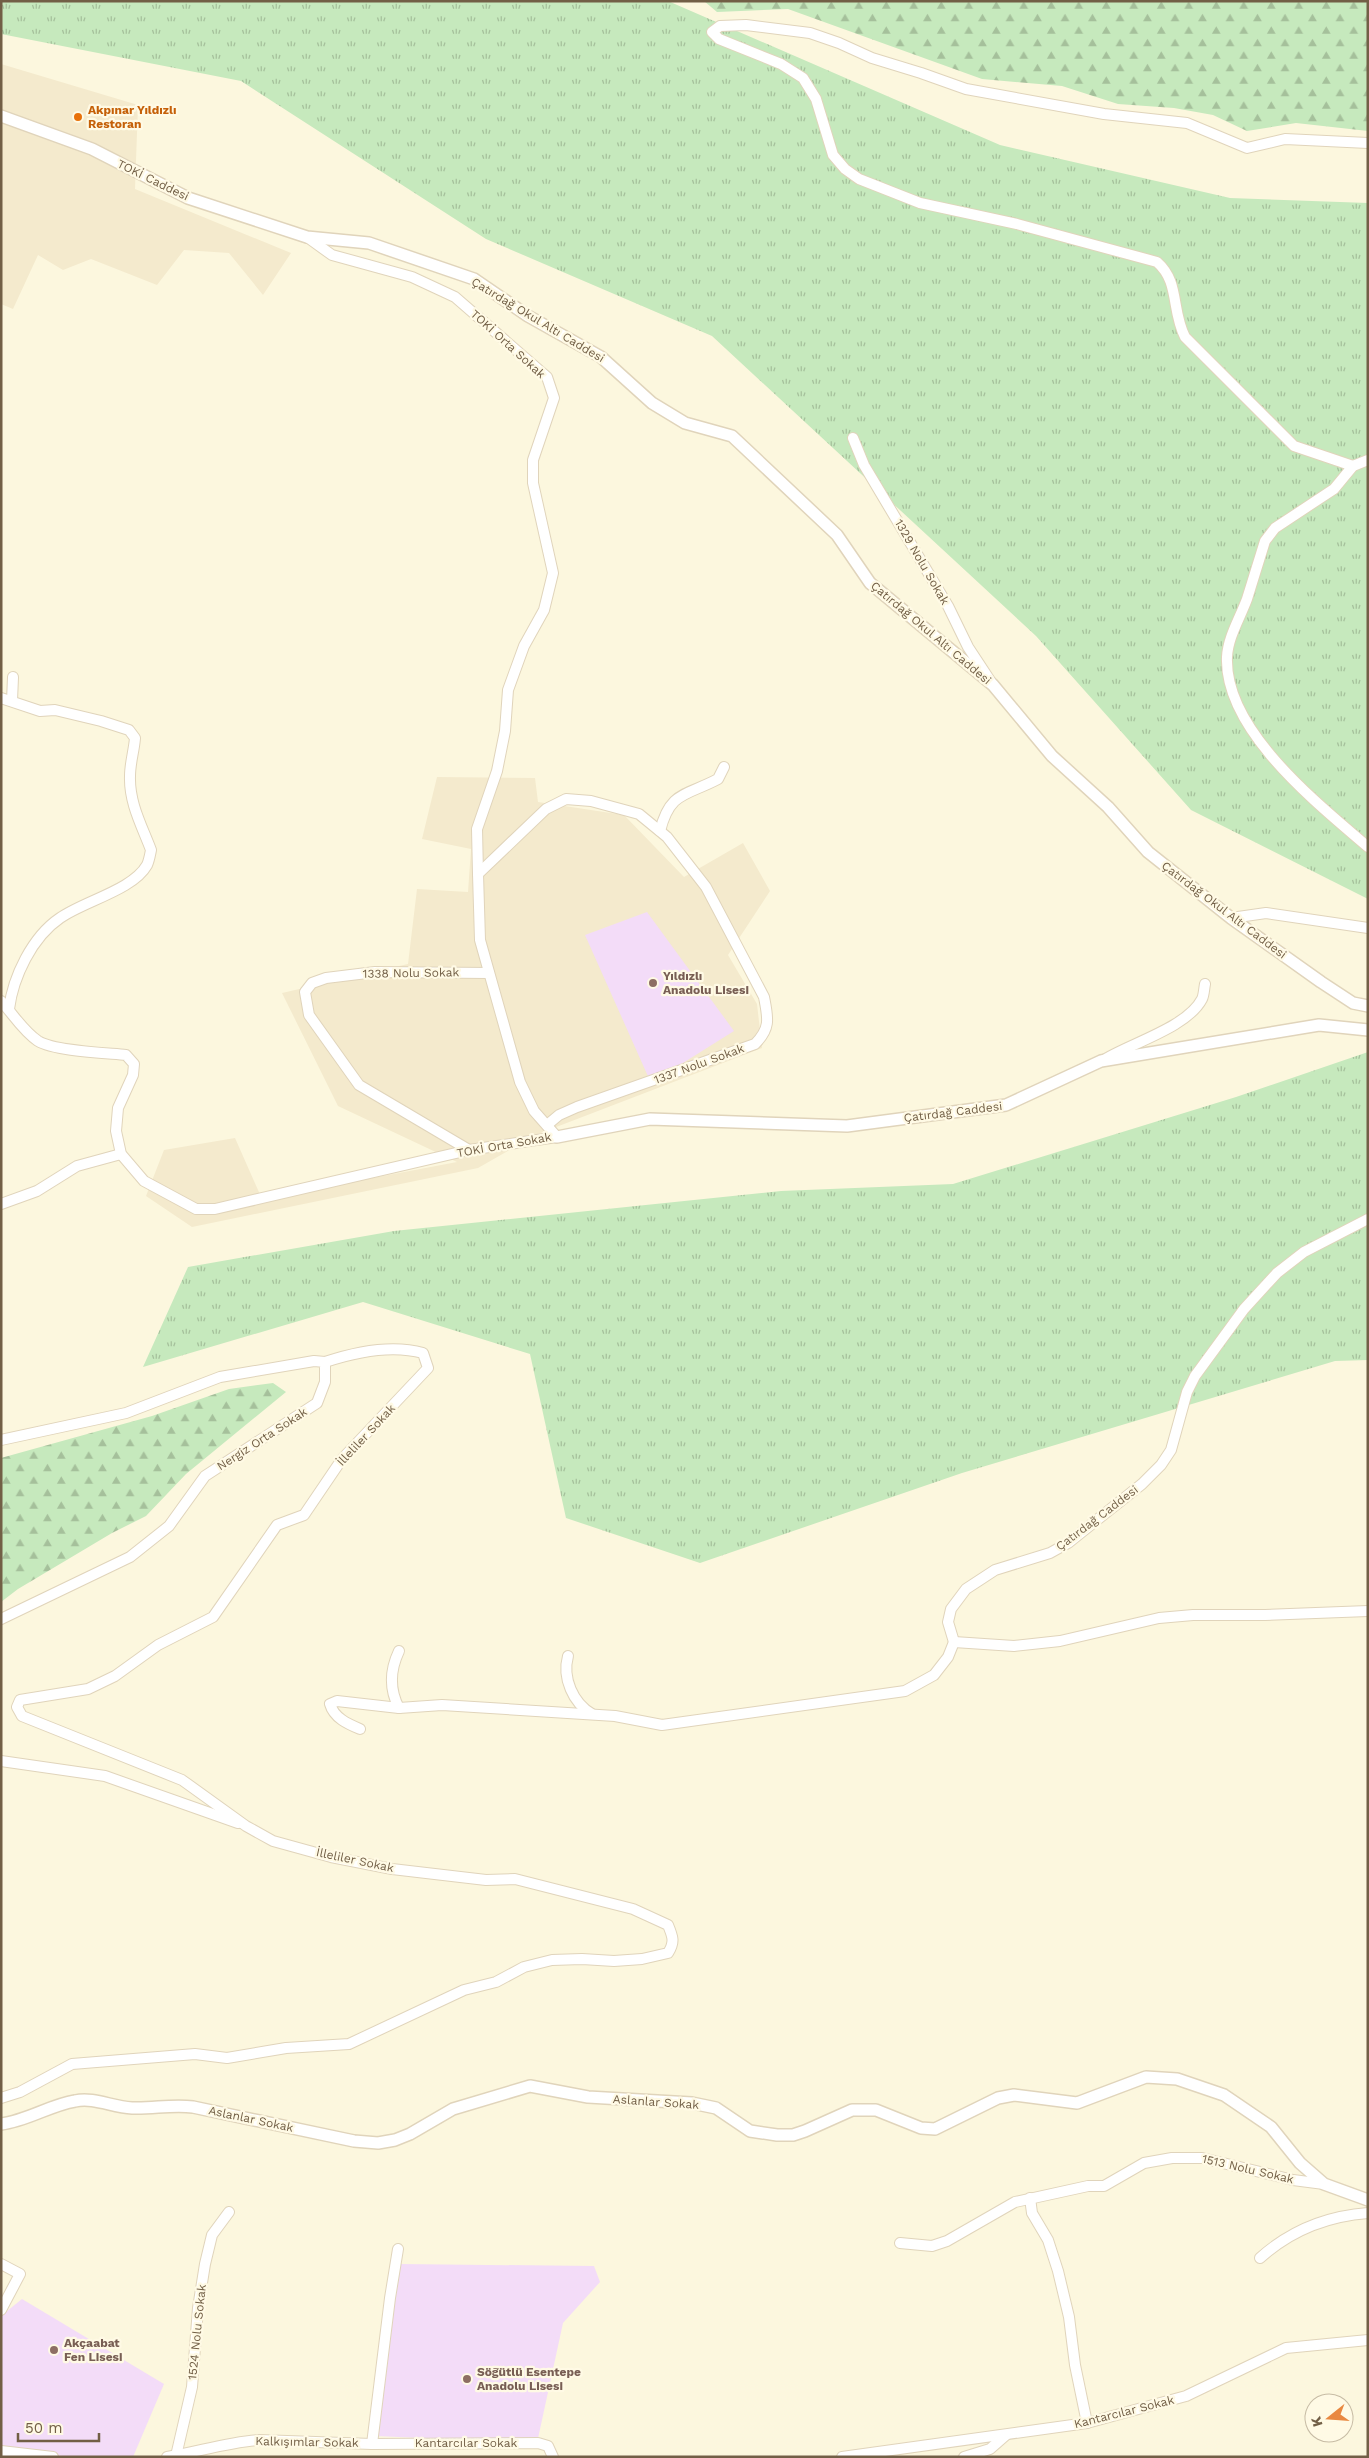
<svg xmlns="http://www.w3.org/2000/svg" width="1369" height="2458" viewBox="0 0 1369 2458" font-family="'Work Sans',sans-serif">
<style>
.residential{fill:#f4eacd}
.education{fill:#f3dcf8}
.grass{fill:url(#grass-tufts)}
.forest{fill:url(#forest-firs)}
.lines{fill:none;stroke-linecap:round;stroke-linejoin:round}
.minor-casing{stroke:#e0d4bb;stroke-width:12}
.tertiary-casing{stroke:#e0d4bb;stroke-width:14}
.minor{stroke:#fff;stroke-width:10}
.tertiary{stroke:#fff;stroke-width:11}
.food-dot{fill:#e8710a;stroke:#fffae5;stroke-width:2}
.education-dot{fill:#8d6e63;stroke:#fffae5;stroke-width:2}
.labels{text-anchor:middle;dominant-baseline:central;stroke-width:4.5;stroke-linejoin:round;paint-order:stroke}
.food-label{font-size:12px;font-weight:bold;fill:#c56008;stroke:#fffae5;text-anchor:start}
.street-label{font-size:12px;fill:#725f46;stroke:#fffae5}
.education-label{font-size:12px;font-weight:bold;fill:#785e54;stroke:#fffae5;text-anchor:start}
</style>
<defs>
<pattern id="grass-tufts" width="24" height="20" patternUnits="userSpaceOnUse" patternTransform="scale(1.25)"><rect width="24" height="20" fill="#c6e9bd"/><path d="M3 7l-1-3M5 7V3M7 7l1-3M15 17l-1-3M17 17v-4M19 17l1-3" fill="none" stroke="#a5c09b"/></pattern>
<pattern id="forest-firs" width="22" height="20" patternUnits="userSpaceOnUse" patternTransform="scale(1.25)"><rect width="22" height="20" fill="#c6e9bd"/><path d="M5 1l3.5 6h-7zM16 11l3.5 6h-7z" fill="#a5c09b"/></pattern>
</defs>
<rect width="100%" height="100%" fill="#fcf7de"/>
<g class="residential">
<path d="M1 64 138 105 135 189 291 253 263 295 229 253 184 250 157 285 91 259 63 270 38 255 13 309 1 304Z"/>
<path d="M437 777 535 778 538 802 624 815 684 877 743 843 770 891 728 955 757 1004 762 1048 538 1134 478 1168 192 1227 146 1196 164 1150 235 1138 262 1199 457 1162 338 1106 282 993 408 964 417 889 468 892 471 849 422 839Z"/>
</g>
<g class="education">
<path d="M647 912 734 1031 651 1083 585 935Z"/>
<path d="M399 2264 594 2266 600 2282 563 2323 537 2443 375 2436Z"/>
<path d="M22 2299 164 2384 133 2457H69L1 2447V2316Z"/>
</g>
<g class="grass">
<path d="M1 1H668L1000 145 1230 198 1368 203V899L1191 810 1036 636 712 336 486 239 241 81 1 34Z"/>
<path d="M1368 1052V1360L1335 1361 962 1473 700 1563 566 1518 530 1354 363 1302 143 1367 188 1267 394 1231 781 1191 953 1184 1236 1097Z"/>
</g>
<g class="forest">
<path d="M704 1H1368V131L1296 123 1247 131 1213 115 1174 108 1118 104 1062 86 982 79 788 9 717 12Z"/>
<path d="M273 1383 286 1392 186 1474 146 1516 112 1533 18 1589 1 1602V1458L152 1416 229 1389Z"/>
</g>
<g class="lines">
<defs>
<g id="minor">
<path d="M307 237 332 255 412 277 455 297 547 377 554 398 533 460V483L553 573 544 610 524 646 508 690 505 731 497 771 477 829 478 874 480 940 520 1082 534 1111 557 1137"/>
<path d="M853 438 864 465 948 606 968 647 991 682"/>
<path d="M1368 460 1353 466 1334 489 1275 528 1265 541C1259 560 1253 580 1247 599 1240 618 1228 637 1227 657 1224 730 1317 803 1368 847"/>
<path d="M1353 466 1294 446 1185 337C1171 310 1180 282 1157 262L1017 224 920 203 859 179 845 169 833 155 816 99 803 78 781 64 719 39 712 32 720 26 746 25 810 33 839 43 872 58 921 73 966 89 1104 114 1187 123 1247 148 1285 139 1368 143"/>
<path d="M1 698 40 711 55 710 101 721 129 730 135 738C134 751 130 763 130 776 129 803 142 826 151 850 150 855 149 861 147 865 133 890 84 901 60 918 32 937 13 977 9 1009"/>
<path d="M12 701 13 677"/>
<path d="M660 831C670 791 686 796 718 779L724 767"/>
<path d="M478 874 546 809 566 799 591 801 639 814 667 837 706 887 764 997C768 1018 771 1028 755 1044L577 1107 559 1115 547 1125"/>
<path d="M1231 918 1266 913 1368 928"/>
<path d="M1 1001C13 1014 23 1031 38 1041 54 1051 106 1053 126 1055L134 1064 133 1075 118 1108 116 1131 121 1154 144 1181 196 1209H215L469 1150 557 1137"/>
<path d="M1102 1061C1128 1044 1187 1028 1202 999 1204 995 1204 989 1205 984"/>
<path d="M469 1150 359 1085 309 1015 305 992 312 983 326 978 375 972 489 973"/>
<path d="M1 1204 37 1191 77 1166 121 1154"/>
<path d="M1 1440 126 1413 220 1377 314 1361 325 1362V1382L317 1403 205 1476 169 1526 130 1557 1 1619"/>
<path d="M954 1642 948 1622 951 1609 966 1589 995 1570 1050 1553 1068 1543 1142 1484 1161 1465 1171 1450 1187 1392 1195 1376 1244 1309 1277 1273 1304 1252 1368 1219"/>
<path d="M954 1642 1014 1646 1060 1641 1159 1618 1193 1615H1265L1368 1611"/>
<path d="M399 1651C390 1670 389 1689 399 1708"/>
<path d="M568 1656C562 1678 573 1703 592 1714"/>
<path d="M360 1729C348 1724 334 1718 330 1704L337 1701 399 1708 442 1705 615 1716 662 1725 905 1691 934 1675 948 1657 954 1642"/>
<path d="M1 1761 105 1776 238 1823"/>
<path d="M1 2098 20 2092 72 2064 195 2054 227 2058 286 2048 349 2044 464 1990 496 1982 524 1967 552 1960 582 1959 614 1961 642 1959 668 1953C675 1942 673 1937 668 1925L633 1909 515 1879 486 1880 392 1869 331 1857 273 1841 246 1826 182 1780 22 1716 17 1707 20 1700 88 1689 115 1676 158 1645 213 1617 277 1525 304 1515 342 1459 428 1368 423 1353C391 1344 355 1352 325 1362"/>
<path d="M1030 2198 1032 2213 1048 2240 1058 2271 1069 2317 1075 2365 1087 2423"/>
<path d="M900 2243 932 2246 947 2241 1015 2202 1088 2186H1104L1144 2163 1172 2158H1202L1293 2180 1324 2184"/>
<path d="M1260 2258C1290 2231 1328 2216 1368 2213"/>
<path d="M1 2264 20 2274 1 2310"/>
<path d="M372 2444 390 2298 398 2249"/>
<path d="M1 2451 53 2457"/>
<path d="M176 2456 192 2387 198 2308 205 2264 212 2235 229 2212"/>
<path d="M167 2457C198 2452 228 2442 259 2440L372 2444 538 2443 548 2446 553 2457"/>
<path d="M842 2457 1087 2423 1186 2396 1286 2348 1368 2340"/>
<path d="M964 2457 990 2449 1006 2435"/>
</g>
<g id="tertiary">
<path d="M1 116 92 149 188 198 307 237 369 243 474 279 528 316 601 357 652 403 685 423 732 436 837 535 870 583 993 685 1052 756 1108 807 1148 852 1231 918 1321 982 1353 1003 1368 1006"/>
<path d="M557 1137 650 1119 847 1126 1006 1105 1101 1061 1319 1025 1368 1030"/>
<path d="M1 2124C27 2121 50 2105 75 2101 94 2097 112 2107 132 2108 153 2109 172 2104 193 2107L354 2141 378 2143 395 2140 410 2134 453 2109 530 2086 588 2097 692 2103 716 2108 750 2131 777 2135H793L805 2131 852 2110H876L921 2128 935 2129 998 2098 1014 2095 1077 2103 1146 2077 1177 2079 1224 2095 1271 2127 1300 2163 1324 2184 1368 2200"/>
</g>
</defs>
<use href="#minor" class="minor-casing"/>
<use href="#tertiary" class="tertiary-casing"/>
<use href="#minor" class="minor"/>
<use href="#tertiary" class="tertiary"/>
</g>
<circle class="food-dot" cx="78" cy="117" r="5"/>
<g class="education-dot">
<circle cx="653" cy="983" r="5"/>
<circle cx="54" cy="2350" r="5"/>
<circle cx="467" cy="2379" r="5"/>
</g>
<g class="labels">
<g class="food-label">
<text x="88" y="110">Akpınar Yıldızlı<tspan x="88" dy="14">Restoran</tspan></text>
</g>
<g class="street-label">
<text transform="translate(153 180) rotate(26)">TOKİ Caddesi</text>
<text transform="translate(538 320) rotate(31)">Çatırdağ Okul Altı Caddesi</text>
<text transform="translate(508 344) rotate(42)">TOKİ Orta Sokak</text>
<text transform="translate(922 562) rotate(60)">1329 Nolu Sokak</text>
<text transform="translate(931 633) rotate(40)">Çatırdağ Okul Altı Caddesi</text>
<text transform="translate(1224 910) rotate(37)">Çatırdağ Okul Altı Caddesi</text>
<text transform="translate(411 973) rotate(-1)">1338 Nolu Sokak</text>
<text transform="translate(699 1064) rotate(-20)">1337 Nolu Sokak</text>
<text transform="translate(953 1112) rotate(-7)">Çatırdağ Caddesi</text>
<text transform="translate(504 1145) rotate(-10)">TOKİ Orta Sokak</text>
<text transform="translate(366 1435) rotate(-47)">İlleliler Sokak</text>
<text transform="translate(262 1439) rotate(-33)">Nergiz Orta Sokak</text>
<text transform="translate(1097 1518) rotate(-37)">Çatırdağ Caddesi</text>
<text transform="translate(355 1860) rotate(12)">İlleliler Sokak</text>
<text transform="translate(656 2102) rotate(4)">Aslanlar Sokak</text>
<text transform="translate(251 2119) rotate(12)">Aslanlar Sokak</text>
<text transform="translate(1248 2169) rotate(13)">1513 Nolu Sokak</text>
<text transform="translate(197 2332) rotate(-84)">1524 Nolu Sokak</text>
<text transform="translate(1124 2412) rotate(-14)">Kantarcılar Sokak</text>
<text transform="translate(307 2442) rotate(1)">Kalkışımlar Sokak</text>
<text x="466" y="2443">Kantarcılar Sokak</text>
</g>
<g class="education-label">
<text x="663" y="976">Yıldızlı<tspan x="663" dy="14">Anadolu Lisesi</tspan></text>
<text x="64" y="2343">Akçaabat<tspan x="64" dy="14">Fen Lisesi</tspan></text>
<text x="477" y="2372">Söğütlü Esentepe<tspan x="477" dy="14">Anadolu Lisesi</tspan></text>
</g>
</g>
<rect width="1369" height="2458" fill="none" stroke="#725f46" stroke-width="5"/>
<g transform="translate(1329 2418) rotate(253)"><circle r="24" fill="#fffae5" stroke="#c7bca5"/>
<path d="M0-4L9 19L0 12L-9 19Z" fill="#e98840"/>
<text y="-8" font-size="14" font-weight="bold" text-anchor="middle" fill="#725f46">K</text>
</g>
<path d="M18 2433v8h81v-8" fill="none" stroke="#725f46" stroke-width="2.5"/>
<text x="25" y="2433" font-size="15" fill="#725f46" stroke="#fffae5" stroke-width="4" paint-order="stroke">50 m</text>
</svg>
